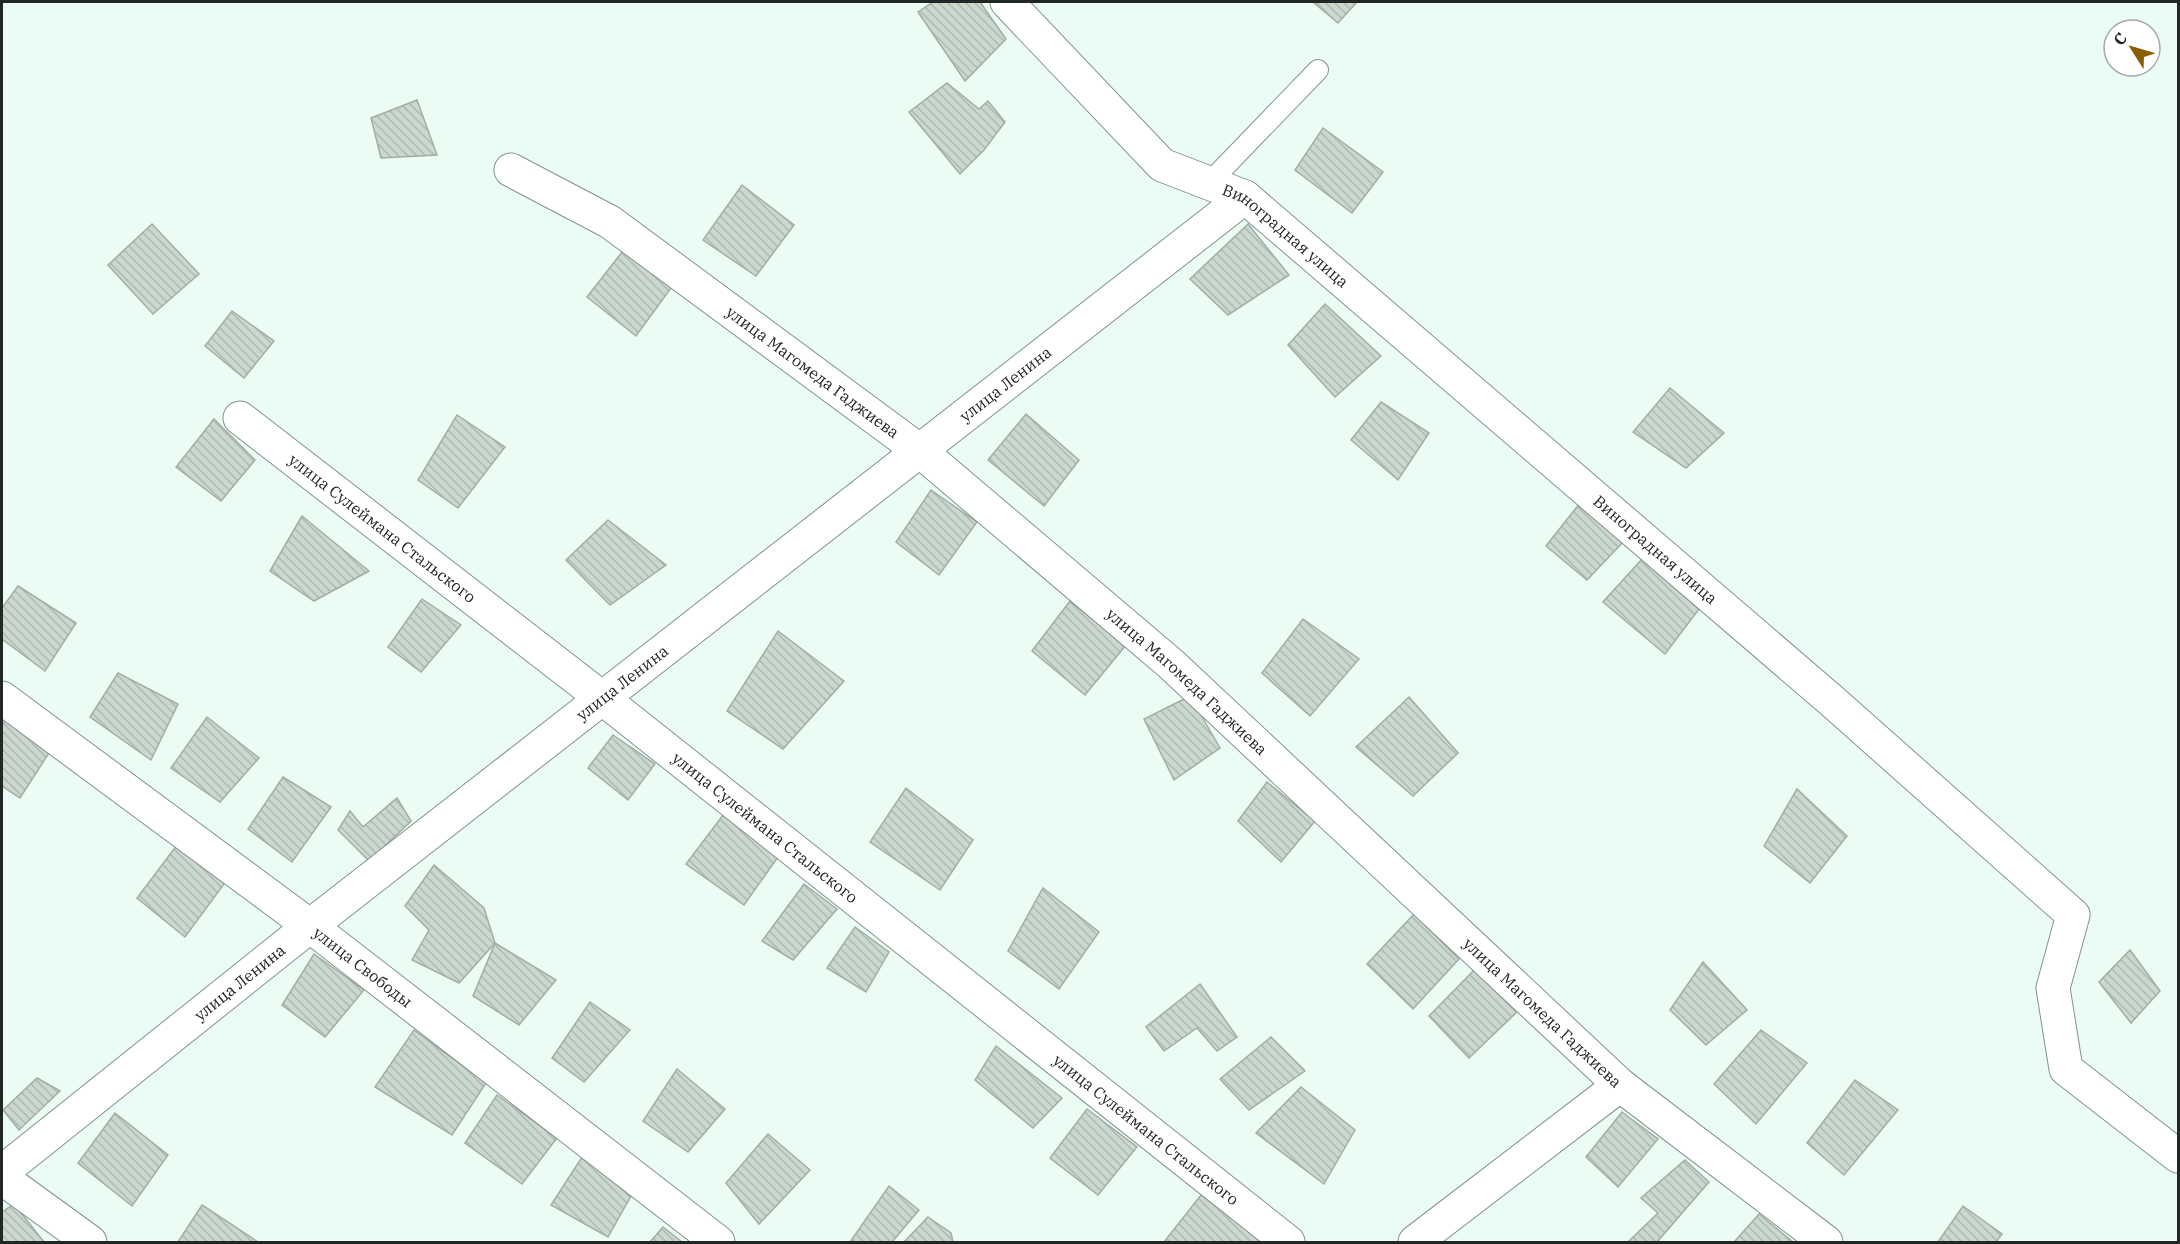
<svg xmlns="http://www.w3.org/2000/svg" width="2180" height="1244" viewBox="0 0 2180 1244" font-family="'IBM Plex Serif',serif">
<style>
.building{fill:url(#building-back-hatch);stroke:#a1aea3;stroke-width:1.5}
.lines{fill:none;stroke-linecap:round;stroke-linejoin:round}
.lane-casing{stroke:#84938d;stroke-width:22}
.street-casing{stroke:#84938d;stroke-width:35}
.lane{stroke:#fff;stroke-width:20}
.street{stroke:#fff;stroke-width:33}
.labels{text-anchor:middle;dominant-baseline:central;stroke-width:6;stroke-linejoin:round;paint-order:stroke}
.street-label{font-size:16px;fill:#212725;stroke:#fff}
</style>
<defs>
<pattern id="building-back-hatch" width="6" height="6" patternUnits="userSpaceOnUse" patternTransform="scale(1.5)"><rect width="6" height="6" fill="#cbd8ce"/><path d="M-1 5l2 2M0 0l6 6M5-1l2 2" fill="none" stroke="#aeb9b1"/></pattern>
</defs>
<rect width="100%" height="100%" fill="#ebfcf5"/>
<g class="building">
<path d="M933 2H980L1006 39 965 81 918 12Z"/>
<path d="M1313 2H1357L1338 23Z"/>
<path d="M947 83 979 109 988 101 1005 122 984 150 960 174 909 112Z"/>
<path d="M417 100 437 155 381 158 371 118Z"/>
<path d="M1323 128 1383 172 1352 213 1295 170Z"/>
<path d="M742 185 794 225 756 276 703 240Z"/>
<path d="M152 224 199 274 153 314 108 265Z"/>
<path d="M1248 224 1289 275 1228 315 1190 279Z"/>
<path d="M626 247 674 284 636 336 587 297Z"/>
<path d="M1325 304 1381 356 1335 397 1288 345Z"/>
<path d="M232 311 274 341 244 378 205 346Z"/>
<path d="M1670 388 1724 433 1686 468 1633 432Z"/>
<path d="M1381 402 1429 433 1398 480 1351 440Z"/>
<path d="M1026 414 1079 460 1044 506 988 460Z"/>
<path d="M457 415 505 447 458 508 418 480Z"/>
<path d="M214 419 255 460 221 501 176 467Z"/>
<path d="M931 490 977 522 939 575 896 542Z"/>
<path d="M1580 503 1625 540 1587 580 1546 546Z"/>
<path d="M302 516 369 571 314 601 270 571Z"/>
<path d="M608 520 666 565 610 605 566 560Z"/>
<path d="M1642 559 1699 609 1665 654 1603 602Z"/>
<path d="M18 586 76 623 45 671 2 639V608Z"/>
<path d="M422 599 461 625 421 672 388 647Z"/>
<path d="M1070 601 1126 645 1085 695 1032 651Z"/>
<path d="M1303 619 1359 659 1310 716 1262 673Z"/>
<path d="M778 631 844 681 783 749 727 711Z"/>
<path d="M118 673 178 704 151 760 90 717Z"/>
<path d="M1190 696 1220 748 1174 780 1144 719Z"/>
<path d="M1409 697 1458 753 1413 796 1356 747Z"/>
<path d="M207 717 259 758 220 802 171 768Z"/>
<path d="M7 718 49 753 20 798 2 786V725Z"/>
<path d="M613 735 655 764 628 800 588 768Z"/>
<path d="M283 777 331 807 292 862 248 829Z"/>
<path d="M1267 782 1315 821 1281 862 1238 821Z"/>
<path d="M906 788 973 840 940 890 870 842Z"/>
<path d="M1797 789 1847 836 1810 883 1764 846Z"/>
<path d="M397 798 411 821 369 861 338 830 350 811 363 827Z"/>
<path d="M723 815 778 857 744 905 686 864Z"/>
<path d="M177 845 227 880 185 937 137 898Z"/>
<path d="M434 865 484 908 495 943 459 983 412 960 429 930 405 906Z"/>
<path d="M804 884 837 909 793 960 762 941Z"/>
<path d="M1043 888 1099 932 1059 989 1008 951Z"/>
<path d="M1414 914 1459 959 1413 1009 1367 964Z"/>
<path d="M855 927 889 952 866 992 827 968Z"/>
<path d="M495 943 556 980 519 1025 473 996Z"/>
<path d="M2130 950 2160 991 2131 1023 2099 982Z"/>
<path d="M314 954 364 990 325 1037 282 1005Z"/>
<path d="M1703 962 1747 1010 1706 1045 1670 1010Z"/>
<path d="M1477 967 1520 1009 1469 1058 1429 1016Z"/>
<path d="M1200 984 1237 1037 1217 1051 1197 1028 1164 1051 1146 1027Z"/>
<path d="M590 1002 630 1030 584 1082 552 1058Z"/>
<path d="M414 1030 486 1083 452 1135 375 1087Z"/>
<path d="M1761 1030 1807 1063 1756 1124 1714 1084Z"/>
<path d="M1271 1037 1305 1071 1249 1110 1220 1079Z"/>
<path d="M996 1046 1062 1098 1033 1128 975 1080Z"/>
<path d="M677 1069 725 1109 688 1152 643 1121Z"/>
<path d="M37 1078 60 1091 19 1130 3 1110Z"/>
<path d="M1855 1080 1898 1110 1844 1175 1807 1143Z"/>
<path d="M1301 1087 1355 1130 1324 1184 1256 1133Z"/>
<path d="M497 1095 557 1138 522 1184 465 1143Z"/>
<path d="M1087 1109 1137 1147 1098 1195 1050 1158Z"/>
<path d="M1622 1112 1658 1139 1618 1187 1586 1157Z"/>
<path d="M115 1113 168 1155 132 1206 78 1163Z"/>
<path d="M768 1134 810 1170 759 1224 726 1183Z"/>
<path d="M582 1157 631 1196 608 1237 551 1205Z"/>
<path d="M1685 1160 1709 1182 1657 1242H1630L1629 1241 1658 1213 1641 1198Z"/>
<path d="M889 1186 919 1210 892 1242H850Z"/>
<path d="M1201 1195 1264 1242H1164Z"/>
<path d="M14 1204 44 1242H2V1212Z"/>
<path d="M202 1205 258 1242H178Z"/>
<path d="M1963 1206 2002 1234 1996 1242H1938Z"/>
<path d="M1759 1214 1793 1242H1734Z"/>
<path d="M928 1217 951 1233 953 1242H904Z"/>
<path d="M663 1227 682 1242H650Z"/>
</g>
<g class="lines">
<defs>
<path id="lane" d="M1209 183 1318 70"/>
<g id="street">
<path id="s1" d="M1007 2 1162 165 1245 197 1832 701 2073 915 2053 988 2066 1069 2178 1156"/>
<path id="s2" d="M511 170 610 222 920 451 1171 664 1620 1085 1826 1242"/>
<path id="s3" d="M240 418 602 698 1288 1242"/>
<path id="s4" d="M2 698 310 926 718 1242"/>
<path id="s5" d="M2 1172 310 926 1245 197"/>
<path d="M2 1178 90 1242"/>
<path d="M1415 1242 1620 1085"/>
</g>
</defs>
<use href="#lane" class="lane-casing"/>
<use href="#street" class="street-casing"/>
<use href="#lane" class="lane"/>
<use href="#street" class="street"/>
</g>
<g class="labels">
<g class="street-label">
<text stroke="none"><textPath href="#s1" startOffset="369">Виноградная улица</textPath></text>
<text stroke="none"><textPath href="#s2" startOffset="364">улица Магомеда Гаджиева</textPath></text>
<text stroke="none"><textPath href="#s5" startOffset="1276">улица Ленина</textPath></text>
<text stroke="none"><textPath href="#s3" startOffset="180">улица Сулеймана Стальского</textPath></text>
<text stroke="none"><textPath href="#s1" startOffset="855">Виноградная улица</textPath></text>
<text stroke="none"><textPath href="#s2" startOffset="850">улица Магомеда Гаджиева</textPath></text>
<text stroke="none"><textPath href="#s5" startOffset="790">улица Ленина</textPath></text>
<text stroke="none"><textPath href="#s3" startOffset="666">улица Сулеймана Стальского</textPath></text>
<text stroke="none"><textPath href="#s4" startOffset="450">улица Свободы</textPath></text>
<text stroke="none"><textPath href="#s5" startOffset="304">улица Ленина</textPath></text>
<text stroke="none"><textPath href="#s2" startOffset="1336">улица Магомеда Гаджиева</textPath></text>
<text stroke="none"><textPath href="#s3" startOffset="1152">улица Сулеймана Стальского</textPath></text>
</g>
</g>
<rect width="2180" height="1244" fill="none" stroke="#212725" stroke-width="6"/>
<g transform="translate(2132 48) rotate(307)"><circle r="28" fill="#ffffff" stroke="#a6a9a8" stroke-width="1.5"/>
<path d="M0-4.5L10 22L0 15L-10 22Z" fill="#895d00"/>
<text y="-9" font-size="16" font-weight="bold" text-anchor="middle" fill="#212725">С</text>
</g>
</svg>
